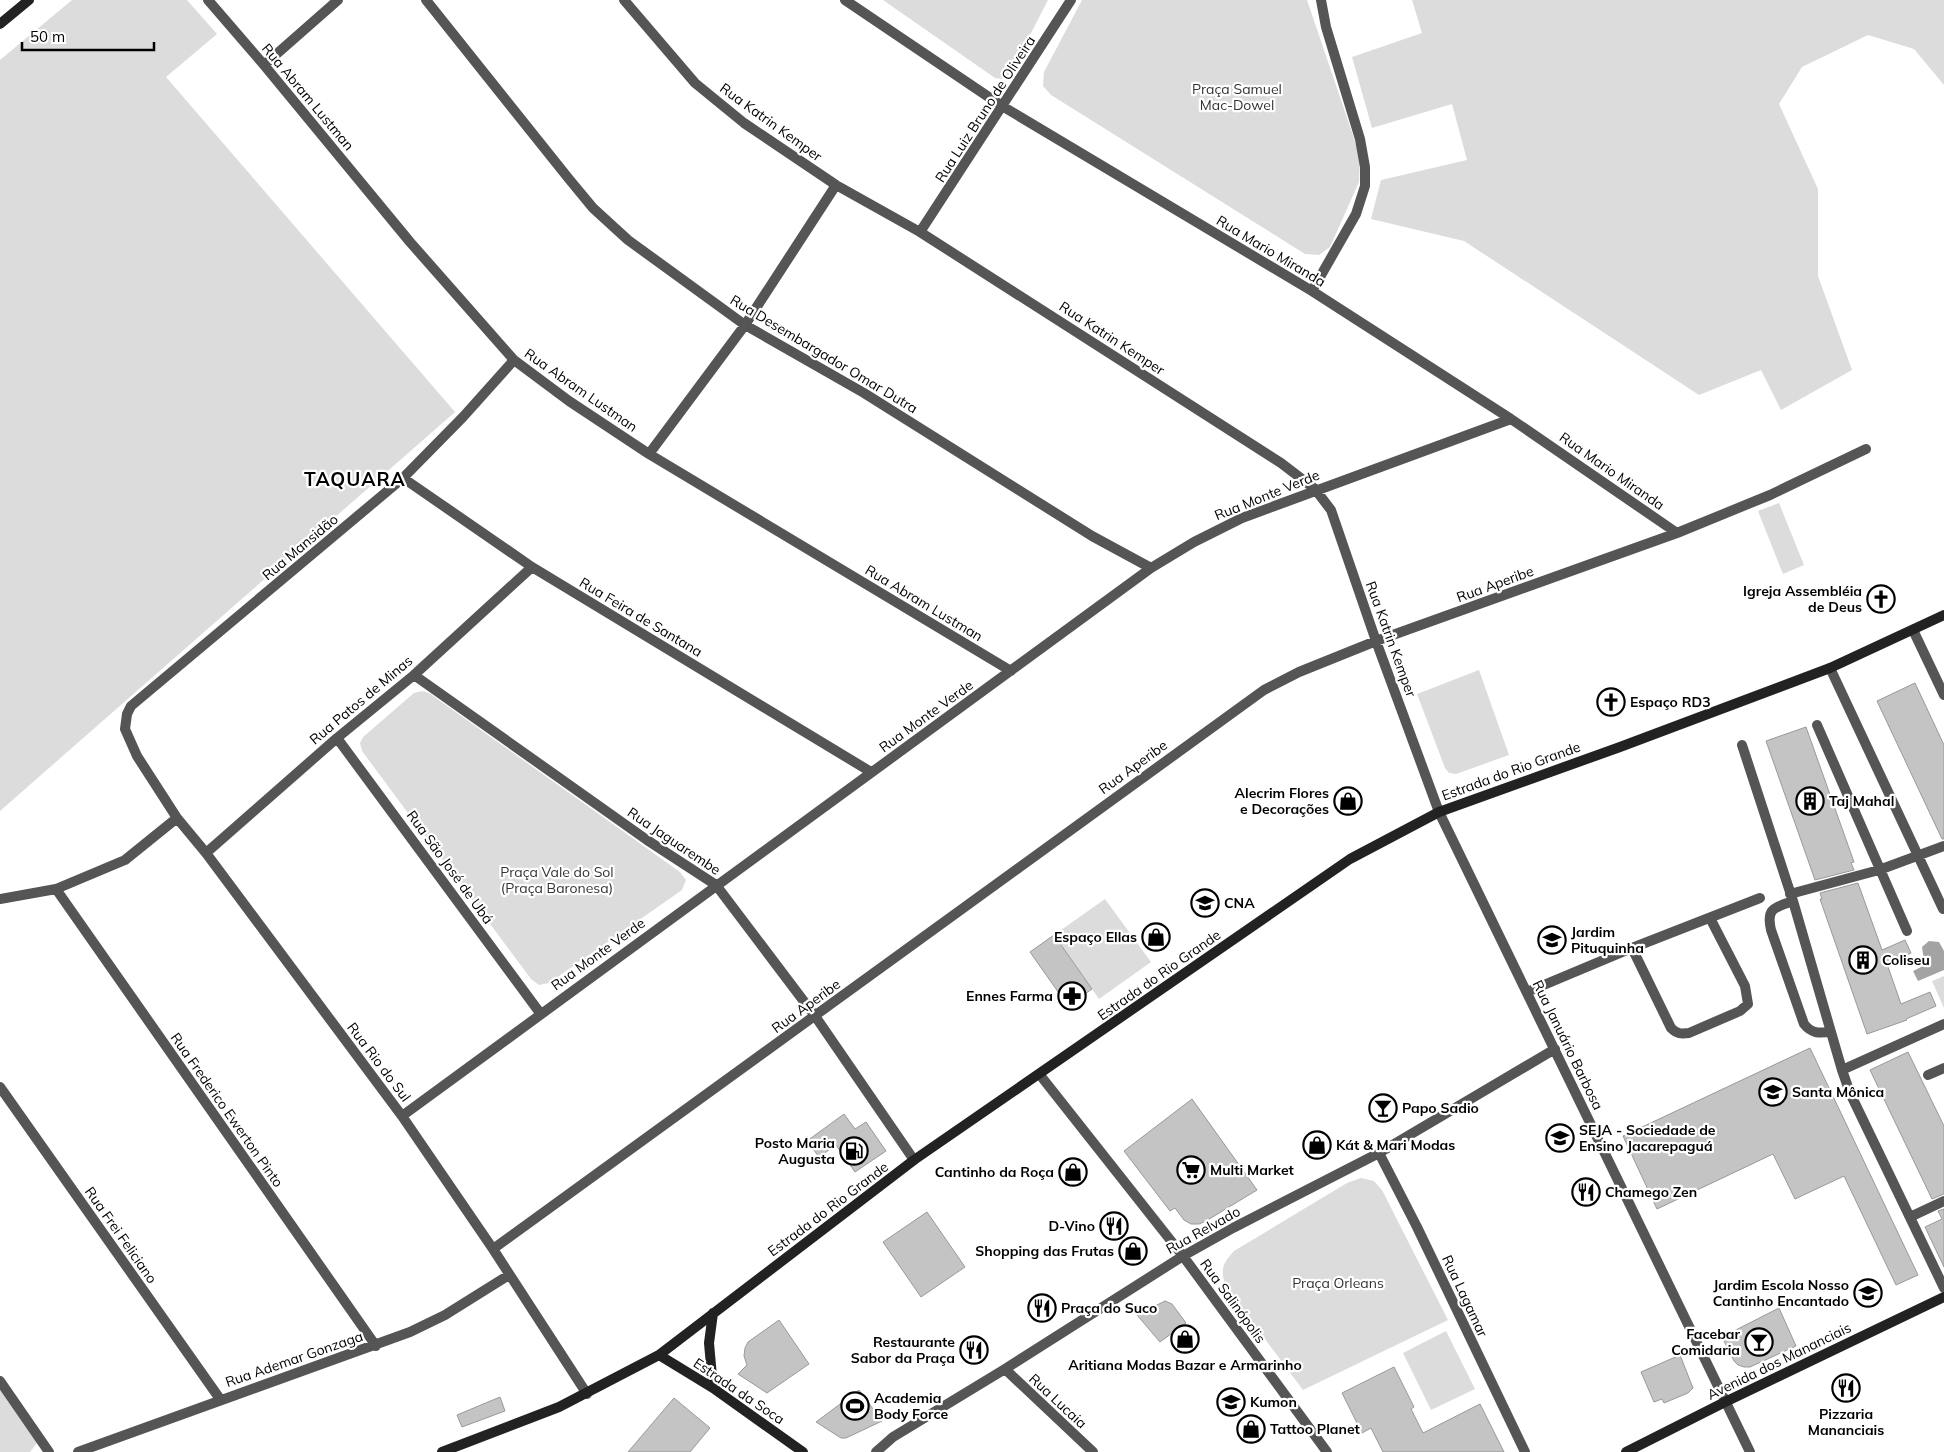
<svg xmlns="http://www.w3.org/2000/svg" width="1944" height="1452" font-family="Mulish,sans-serif">
	<style>
		.green { fill: #dcdcdc }
		.water { fill: #a3a3a3 }
		.building { fill: #c4c4c4; stroke: #999 }
		.lines { fill: none; stroke-linecap: round; stroke-linejoin: round }
		.street { stroke: #555; stroke-width: 10 }
		.secondary { stroke: #222; stroke-width: 10 }
		.labels { text-anchor: middle; stroke-width: 4.5; stroke-linejoin: round; paint-order: stroke }
		.park-label { font-size: 14px; fill: #333; stroke: #fff }
		.street-label { font-size: 14px; fill: #000; stroke: #fff }
		.poi-label { font-size: 14px; font-weight: bold; fill: #000; stroke: #fff; text-anchor: start }
		.district-label { font-size: 19px; font-weight: bold; letter-spacing: 1px; fill: #000; stroke: #fff }
	</style>
	<rect width="100%" height="100%" fill="#fff"/>
	<path class="green" d="M72 0H187L217 34 166 77 455 412 0 811V60Z
		M883 0H1048L1010 74 1003 79 995 78Z
		M1082 0H1307L1360 156 1359 182 1330 247 1319 255 1305 254 1051 95 1043 86 1044 72Z
		M1412 0H1944V85L1914 49 1868 35 1802 67 1779 104 1818 189V276L1852 370 1781 410 1761 370 1699 395 1464 241 1371 219 1381 180 1467 160 1452 104 1372 128 1352 57 1422 33Z
		M1779 503 1804 565 1783 574 1758 511Z
		M1479 670 1509 755 1456 774 1449 773 1445 768 1417 694Z
		M422 691 429 693 680 872 686 880 682 890 549 983 539 985 531 979 362 751 360 743 363 737 414 693Z
		M1105 899 1151 962 1099 999 1054 935Z
		M1944 976V1008L1932 981Z
		M1361 1178 1374 1181 1382 1190 1448 1320 1303 1390 1226 1287C1220 1270 1222 1264 1234 1251L1347 1183Z
		M1446 1331 1475 1389 1431 1410 1403 1353Z
		M0 1383 37 1443 30 1452H0Z"/>
	<path class="water" d="M1929 941 1939 942 1944 951V970L1918 981 1913 971 1923 966 1924 961 1922 947Z"/>
	<path class="building" d="M1915 683 1944 745V839H1942L1877 701Z
		M1806 727 1854 862 1851 863 1854 870 1815 880 1766 741Z
		M1858 883 1882 950 1905 940 1911 953 1887 964 1901 1004 1930 992 1936 1006 1906 1019 1907 1020 1867 1034 1820 899H1822L1820 893Z
		M1054 935 1092 989 1068 1006 1030 952Z
		M1810 1048 1918 1275 1896 1285 1844 1176 1795 1199 1773 1154 1657 1209 1623 1136Z
		M1908 1052 1944 1126V1194L1932 1199 1870 1070Z
		M1192 1099 1257 1190 1206 1221 1199 1224H1191L1184 1220 1175 1208 1170 1211 1124 1151Z
		M844 1114 855 1129 866 1122 886 1151 855 1172 836 1145 819 1157 807 1141Z
		M1944 1209V1267L1925 1227 1942 1219 1938 1211Z
		M927 1212 965 1267 921 1297 883 1242Z
		M1165 1301 1172 1304 1186 1323 1160 1342 1137 1315Z
		M1779 1308 1796 1346 1750 1367H1744L1738 1365 1734 1361 1722 1337Z
		M779 1320 809 1364 767 1393 738 1374 747 1365 744 1356 745 1348 748 1342Z
		M1680 1355 1693 1388 1688 1393 1664 1403 1662 1399 1654 1402 1641 1372Z
		M1394 1367 1414 1407 1411 1409 1423 1433 1480 1404 1504 1452H1383L1371 1428 1362 1433 1342 1393Z
		M859 1390 882 1421 846 1438H841L816 1422Z
		M500 1397 505 1411 462 1427 457 1415Z
		M674 1398 710 1428 690 1452H628Z"/>
	<g class="lines">
		<path class="street" d="M208 0 264 65 410 242 514 360 569 401 649 454 1011 671
			M426 0 569 179 593 208 628 240 745 325 864 393 1092 536 1151 568
			M624 0 695 83 744 123 836 185 920 232 1281 463 1315 489 1331 510 1376 641 1439 812 1750 1452
			M845 0 1002 106 1312 291 1511 419 1677 533
			M264 65 338 0
			M920 232 1071 0
			M1312 291 1356 214 1365 186V167L1360 139 1326 27 1321 0
			M514 360 463 417 403 478 131 706 127 714 125 729 137 756 177 818 206 853 402 1116 493 1249 587 1394
			M649 454 745 325 836 185
			M403 478 532 567 871 772
			M1913 630 1944 695
			M1830 668 1943 909
			M414 675 647 840 716 885 815 1016 914 1160
			M1817 725 1907 931
			M337 738 540 1013
			M1742 745 1793 901 1842 1070 1850 1093 1944 1288
			M206 853 337 738 414 675 532 567
			M56 889 376 1346
			M1790 894 1879 870 1944 846
			M0 899 56 889 125 860 177 818
			M1793 901C1774 908 1766 908 1771 930L1804 1024C1812 1034 1819 1033 1831 1032
			M1632 948 1671 1028C1677 1034 1681 1034 1689 1033L1740 1011 1748 1004 1745 986 1710 918
			M1527 992 1632 948 1760 898
			M1842 1070 1944 1024
			M1040 1075 1183 1256 1327 1452
			M1928 1075 1944 1068
			M0 1087 220 1399
			M402 1116 1151 568 1194 542 1242 518 1511 419
			M1379 1153 1417 1227 1525 1452
			M1910 1217 1944 1201
			M493 1249 1264 690 1299 672 1376 641 1677 533 1770 495 1866 449
			M1005 1369 1093 1452
			M0 1381 49 1452
			M78 1452 410 1332 445 1315 509 1275
			M876 1452 893 1437 1005 1369 1183 1256 1233 1228 1379 1153 1555 1049"/>
		<path class="secondary" d="M0 24 29 0
			M659 1355 713 1388 803 1452
			M713 1388 709 1343 713 1313
			M442 1452 559 1407 659 1355 914 1160 1350 859 1439 812 1620 747 1830 668 1944 615
			M1626 1452 1725 1402 1944 1297"/>
	</g>
	<defs>
		<g id="church-ring" transform="scale(1.4375)"><circle r="9.5" fill="#fff" stroke="#000" stroke-width="1.5"/><path d="M-1.2-6h2.4v3.5h3.3v2.4h-3.3V6h-2.4V-.1h-3.3v-2.4h3.3Z" fill="#000"/></g>
		<g id="shop-ring" transform="scale(1.4375)"><circle r="9.5" fill="#fff" stroke="#000" stroke-width="1.5"/><path d="M-5-2.5h2.3a2.7 3.5 0 0 1 5.4 0H5L5.5 6h-11ZM-1.5-2.5h3a1.5 2.3 0 0 0-3 0Z" fill="#000"/></g>
		<g id="building-ring" transform="scale(1.4375)"><circle r="9.5" fill="#fff" stroke="#000" stroke-width="1.5"/><path d="M-4-6H4V6H1V3H-1V6H-4ZM-2.5-4.3h1.7v1.8h-1.7ZM.8-4.3h1.7v1.8H.8ZM-2.5-1h1.7V.8h-1.7ZM.8-1h1.7V.8H.8Z" fill="#000"/></g>
		<g id="school-ring" transform="scale(1.4375)"><circle r="9.5" fill="#fff" stroke="#000" stroke-width="1.5"/><path d="M0-5L7-2L0 1L-7-2ZM-4 1L0 2.5L4 1V4Q0 6-4 4Z" fill="#000"/></g>
		<g id="pharmacy-ring" transform="scale(1.4375)"><circle r="9.5" fill="#fff" stroke="#000" stroke-width="1.5"/><path d="M-2-6h4v4h4v4h-4v4h-4v-4h-4v-4h4Z" fill="#000"/></g>
		<g id="bar-ring" transform="scale(1.4375)"><circle r="9.5" fill="#fff" stroke="#000" stroke-width="1.5"/><path d="M-6-5H6L.8 .8V4.5H3.5V6h-7V4.5H-.8V.8Z" fill="#000"/></g>
		<g id="fuel-ring" transform="scale(1.4375)"><circle r="9.5" fill="#fff" stroke="#000" stroke-width="1.5"/><path d="M-5.5-6h7V0h2V4h1.3V-2.5L3-4.5l.8-.8L6-3V5H2.5V1h-1V6h-7ZM-4.2-4.7v3.2H.2V-4.7Z" fill="#000"/></g>
		<g id="supermarket-ring" transform="scale(1.4375)"><circle r="9.5" fill="#fff" stroke="#000" stroke-width="1.5"/><path d="M-6-5.5h2.5l.6 2H6L4.5 2H-2.5L-4.4-4H-6ZM-1.5 3.2a1.3 1.3 0 1 0 .1 0ZM3 3.2a1.3 1.3 0 1 0 .1 0Z" fill="#000"/></g>
		<g id="restaurant-ring" transform="scale(1.4375)"><circle r="9.5" fill="#fff" stroke="#000" stroke-width="1.5"/><path d="M-5-6h1v4h1v-4h1v4h1v-4h1v5L-1.5 .5V6h-2V.5L-5-1ZM5-6V6H3V1.5H1.5Q1.5-4 5-6Z" fill="#000"/></g>
		<g id="stadium-ring" transform="scale(1.4375)"><circle r="9.5" fill="#fff" stroke="#000" stroke-width="1.5"/><path d="M0-5a6.5 5 0 1 0 0 10a6.5 5 0 1 0 0-10ZM-3.5-1.8h7v3.6h-7Z" fill="#000"/></g>
	</defs>
	<g fill-rule="evenodd">
		<use href="#church-ring" x="1881" y="599"/>
		<use href="#church-ring" x="1611" y="702"/>
		<use href="#shop-ring" x="1348" y="801"/>
		<use href="#building-ring" x="1810" y="801"/>
		<use href="#school-ring" x="1205" y="903"/>
		<use href="#shop-ring" x="1156" y="937"/>
		<use href="#school-ring" x="1552" y="940"/>
		<use href="#building-ring" x="1863" y="960"/>
		<use href="#pharmacy-ring" x="1072" y="996"/>
		<use href="#school-ring" x="1773" y="1092"/>
		<use href="#bar-ring" x="1383" y="1108"/>
		<use href="#school-ring" x="1560" y="1138"/>
		<use href="#shop-ring" x="1317" y="1145"/>
		<use href="#fuel-ring" x="854" y="1151"/>
		<use href="#supermarket-ring" x="1191" y="1170"/>
		<use href="#shop-ring" x="1073" y="1172"/>
		<use href="#restaurant-ring" x="1586" y="1192"/>
		<use href="#restaurant-ring" x="1114" y="1226"/>
		<use href="#shop-ring" x="1133" y="1251"/>
		<use href="#school-ring" x="1868" y="1293"/>
		<use href="#restaurant-ring" x="1042" y="1308"/>
		<use href="#shop-ring" x="1185" y="1339"/>
		<use href="#bar-ring" x="1759" y="1342"/>
		<use href="#restaurant-ring" x="974" y="1350"/>
		<use href="#restaurant-ring" x="1846" y="1388"/>
		<use href="#school-ring" x="1231" y="1402"/>
		<use href="#stadium-ring" x="855" y="1406"/>
		<use href="#shop-ring" x="1251" y="1429"/>
	</g>
	<g class="labels">
		<g class="park-label">
			<text x="1237" y="94">Praça Samuel<tspan x="1237" dy="16">Mac-Dowel</tspan></text>
			<text x="557" y="877">Praça Vale do Sol<tspan x="557" dy="16">(Praça Baronesa)</tspan></text>
			<text x="1338" y="1288">Praça Orleans</text>
		</g>
		<g class="street-label">
			<text transform="translate(308 97) rotate(50)" y="5">Rua Abram Lustman</text>
			<text transform="translate(985 109) rotate(-57)" y="5">Rua Luiz Bruno de Oliveira</text>
			<text transform="translate(771 122) rotate(36)" y="5">Rua Katrin Kemper</text>
			<text transform="translate(1271 251) rotate(31)" y="5">Rua Mario Miranda</text>
			<text transform="translate(1112 338) rotate(33)" y="5">Rua Katrin Kemper</text>
			<text transform="translate(824 354) rotate(31)" y="5">Rua Desembargador Omar Dutra</text>
			<text transform="translate(581 390) rotate(35)" y="5">Rua Abram Lustman</text>
			<text transform="translate(1612 471) rotate(35)" y="5">Rua Mario Miranda</text>
			<text transform="translate(1267 495) rotate(-22)" y="5">Rua Monte Verde</text>
			<text transform="translate(300 547) rotate(-40)" y="5">Rua Mansidão</text>
			<text transform="translate(1495 584) rotate(-20)" y="5">Rua Aperibe</text>
			<text transform="translate(924 603) rotate(31)" y="5">Rua Abram Lustman</text>
			<text transform="translate(641 617) rotate(31)" y="5">Rua Feira de Santana</text>
			<text transform="translate(1391 639) rotate(70)" y="5">Rua Katrin Kemper</text>
			<text transform="translate(361 700) rotate(-40)" y="5">Rua Patos de Minas</text>
			<text transform="translate(926 716) rotate(-36)" y="5">Rua Monte Verde</text>
			<text transform="translate(1133 767) rotate(-36)" y="5">Rua Aperibe</text>
			<text transform="translate(1511 771) rotate(-20)" y="5">Estrada do Rio Grande</text>
			<text transform="translate(674 841) rotate(34)" y="5">Rua Jaguarembe</text>
			<text transform="translate(450 867) rotate(54)" y="5">Rua São José de Ubá</text>
			<text transform="translate(598 954) rotate(-36)" y="5">Rua Monte Verde</text>
			<text transform="translate(1159 975) rotate(-35)" y="5">Estrada do Rio Grande</text>
			<text transform="translate(806 1006) rotate(-36)" y="5">Rua Aperibe</text>
			<text transform="translate(1568 1045) rotate(64)" y="5">Rua Januário Barbosa</text>
			<text transform="translate(379 1062) rotate(53)" y="5">Rua Rio do Sul</text>
			<text transform="translate(227 1110) rotate(55)" y="5">Rua Frederico Ewerton Pinto</text>
			<text transform="translate(828 1209) rotate(-37)" y="5">Estrada do Rio Grande</text>
			<text transform="translate(1203 1230) rotate(-29)" y="5">Rua Relvado</text>
			<text transform="translate(121 1235) rotate(55)" y="5">Rua Frei Feliciano</text>
			<text transform="translate(1465 1296) rotate(65)" y="5">Rua Lagamar</text>
			<text transform="translate(1233 1301) rotate(54)" y="5">Rua Salinópolis</text>
			<text transform="translate(294 1359) rotate(-19)" y="5">Rua Ademar Gonzaga</text>
			<text transform="translate(1779 1361) rotate(-26)" y="5">Avenida dos Mananciais</text>
			<text transform="translate(739 1391) rotate(34)" y="5">Estrada da Soca</text>
			<text transform="translate(1058 1401) rotate(43)" y="5">Rua Lucaia</text>
		</g>
		<g class="poi-label">
			<text x="1862" y="596" text-anchor="end">Igreja Assembléia<tspan x="1862" dy="16">de Deus</tspan></text>
			<text x="1630" y="707">Espaço RD3</text>
			<text x="1329" y="798" text-anchor="end">Alecrim Flores<tspan x="1329" dy="16">e Decorações</tspan></text>
			<text x="1829" y="806">Taj Mahal</text>
			<text x="1224" y="908">CNA</text>
			<text x="1571" y="937">Jardim<tspan x="1571" dy="16">Pituquinha</tspan></text>
			<text x="1137" y="942" text-anchor="end">Espaço Ellas</text>
			<text x="1882" y="965">Coliseu</text>
			<text x="1053" y="1001" text-anchor="end">Ennes Farma</text>
			<text x="1792" y="1097">Santa Mônica</text>
			<text x="1402" y="1113">Papo Sadio</text>
			<text x="1579" y="1135">SEJA - Sociedade de<tspan x="1579" dy="16">Ensino Jacarepaguá</tspan></text>
			<text x="835" y="1148" text-anchor="end">Posto Maria<tspan x="835" dy="16">Augusta</tspan></text>
			<text x="1336" y="1150">Kát &amp; Mari Modas</text>
			<text x="1210" y="1175">Multi Market</text>
			<text x="1054" y="1177" text-anchor="end">Cantinho da Roça</text>
			<text x="1605" y="1197">Chamego Zen</text>
			<text x="1095" y="1231" text-anchor="end">D-Vino</text>
			<text x="1114" y="1256" text-anchor="end">Shopping das Frutas</text>
			<text x="1849" y="1290" text-anchor="end">Jardim Escola Nosso<tspan x="1849" dy="16">Cantinho Encantado</tspan></text>
			<text x="1061" y="1313">Praça do Suco</text>
			<text x="1740" y="1339" text-anchor="end">Facebar<tspan x="1740" dy="16">Comidaria</tspan></text>
			<text x="955" y="1347" text-anchor="end">Restaurante<tspan x="955" dy="16">Sabor da Praça</tspan></text>
			<text x="1185" y="1370" text-anchor="middle">Aritiana Modas Bazar e Armarinho</text>
			<text x="874" y="1403">Academia<tspan x="874" dy="16">Body Force</tspan></text>
			<text x="1250" y="1407">Kumon</text>
			<text x="1846" y="1419" text-anchor="middle">Pizzaria<tspan x="1846" dy="16">Mananciais</tspan></text>
			<text x="1270" y="1434">Tattoo Planet</text>
		</g>
		<g class="district-label">
			<text x="355" y="486">TAQUARA</text>
		</g>
	</g>
	<path d="M22 42v8h132v-8" fill="none" stroke="#000000" stroke-width="2.5"/>
	<text x="30" y="42" font-size="15" fill="#000000" stroke="#ffffff" stroke-width="4" paint-order="stroke">50 m</text>
</svg>
